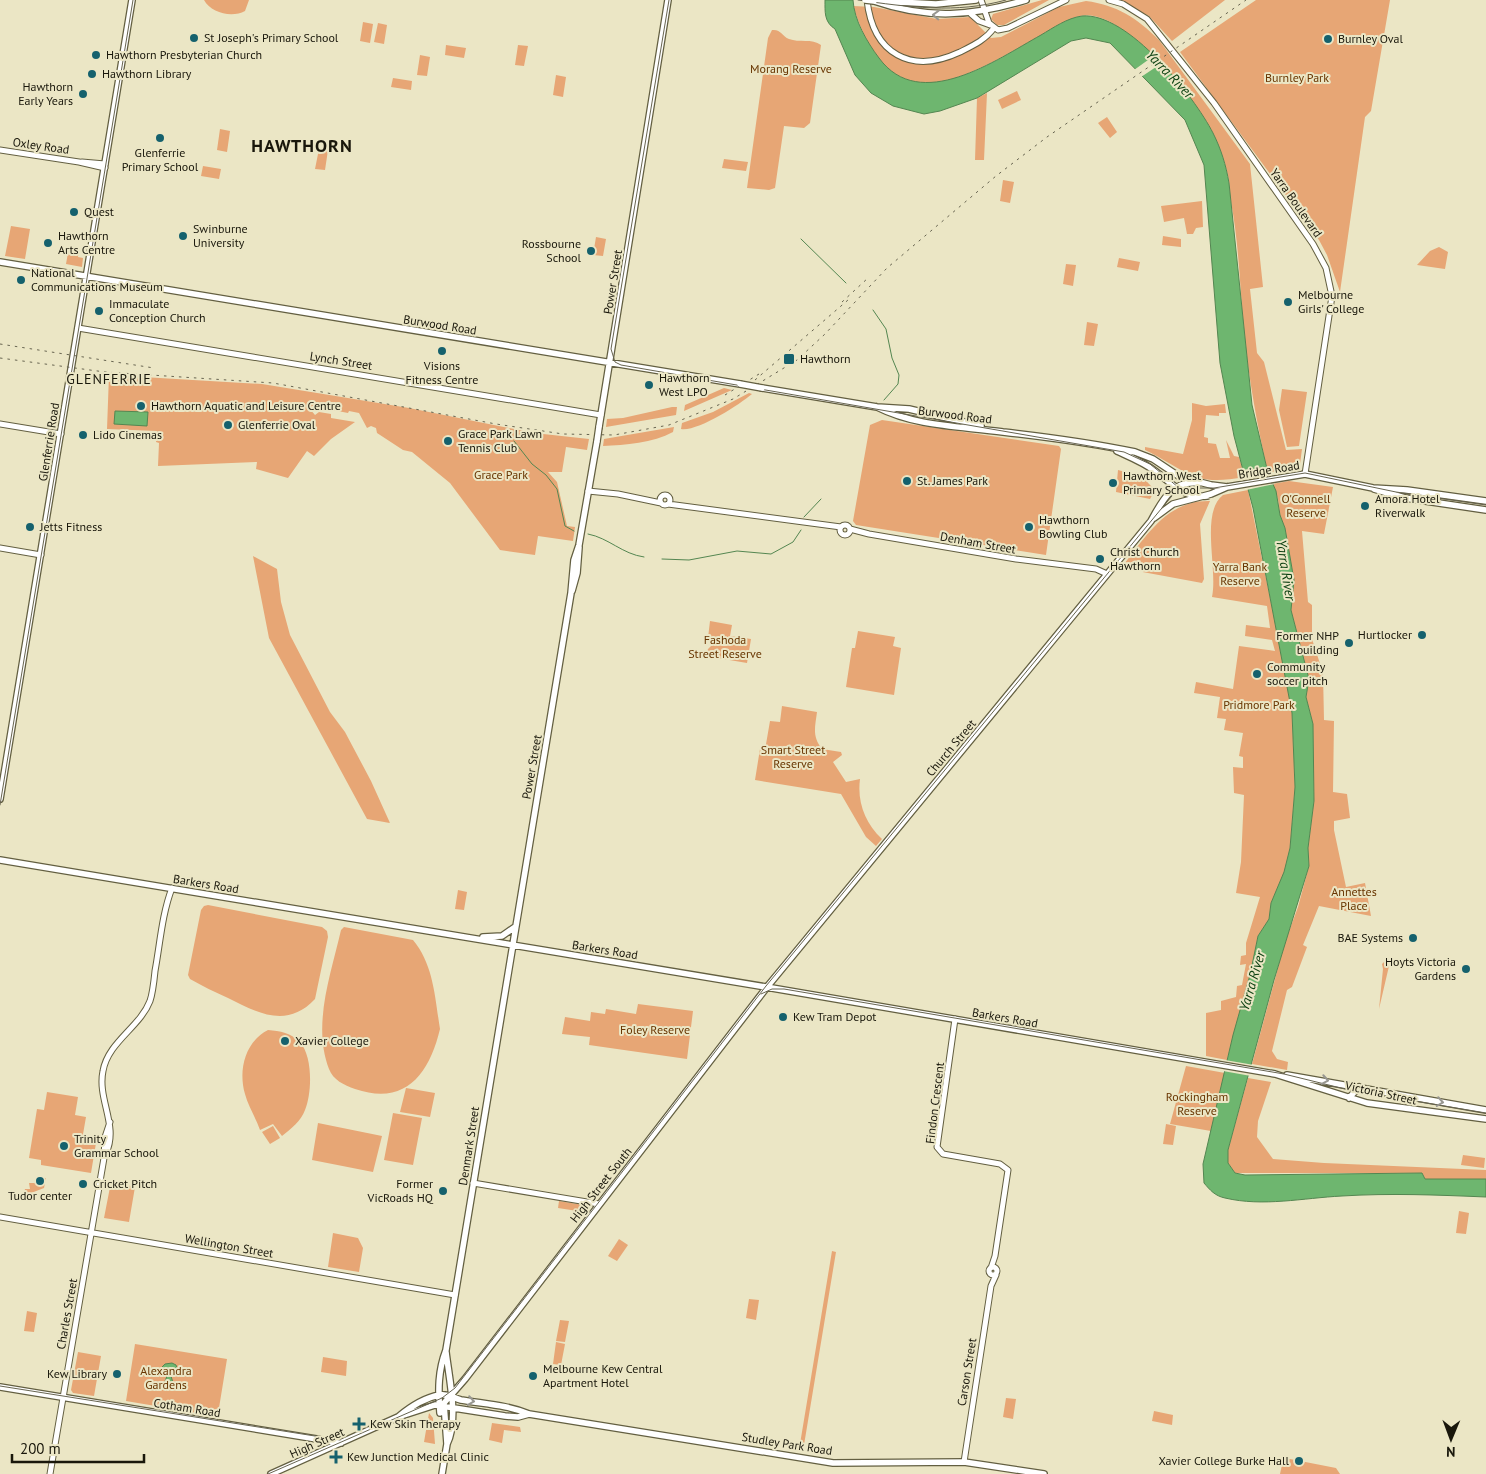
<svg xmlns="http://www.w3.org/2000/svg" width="1486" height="1474" font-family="'PT Sans',sans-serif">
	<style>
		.green { fill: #e7a675 }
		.water { fill: #6eb66f; stroke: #548651 }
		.pier { fill: #ebe6c5 }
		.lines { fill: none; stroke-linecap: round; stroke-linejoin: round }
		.stream { stroke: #548651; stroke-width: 1 }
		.secondary-casing { stroke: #635f41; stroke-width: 7 }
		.primary-casing { stroke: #635f41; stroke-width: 8 }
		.secondary { stroke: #fff; stroke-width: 5 }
		.primary { stroke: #fff; stroke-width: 5.5 }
		.tram { stroke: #676450; stroke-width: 1 }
		.rail { stroke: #676450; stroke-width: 1; stroke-dasharray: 2.5 5; stroke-linecap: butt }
		.primary-bridge-casing { stroke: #635f41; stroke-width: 8; stroke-linecap: butt }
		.primary-bridge { stroke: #fff; stroke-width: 5.5 }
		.oneway { stroke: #989791 }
		.poi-dot { fill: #15616d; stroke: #ebe6c5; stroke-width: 2 }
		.labels { text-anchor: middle; stroke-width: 4; stroke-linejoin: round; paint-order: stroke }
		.poi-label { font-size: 12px; fill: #19170b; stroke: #ebe6c5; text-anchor: start }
		.park-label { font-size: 12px; fill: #683501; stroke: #ebe6c5 }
		.street-label { font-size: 12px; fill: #19170b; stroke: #ebe6c5 }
		.water-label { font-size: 14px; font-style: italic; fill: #0d4112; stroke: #ebe6c5 }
		.neighbourhood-label { font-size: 14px; letter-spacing: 1px; fill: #19170b; stroke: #ebe6c5 }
		.district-label { font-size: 18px; font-weight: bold; letter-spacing: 1px; fill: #19170b; stroke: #ebe6c5 }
	</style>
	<rect width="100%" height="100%" fill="#ebe6c5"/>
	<path class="green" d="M204 0H249L245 11C232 18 211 13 204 0Z
		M1042 0H1049L1004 25H997L991 19 993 14Z
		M1117 0H1225L1172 41 1149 16Z
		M1256 0H1390L1371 111 1365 117 1340 292 1327 255 1319 240 1180 52Z
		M1086 1C1117 5 1137 18 1159 40L1250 164 1263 287 1250 289 1257 353 1264 362 1286 450 1302 449 1300 464 1297 467 1268 473C1257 425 1249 380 1244 332 1240 289 1239 244 1231 202 1229 195 1230 188 1229 181 1226 164 1220 147 1212 131 1192 96 1136 25 1094 16 1076 12 1057 26 1042 35 960 80 892 128 853 6L874 7 937 19 970 17 991 38 1001 37 1059 7Z
		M363 22 373 24 370 43 360 41Z
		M378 23 387 25 384 44 374 42Z
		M772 30C781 29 782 36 789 39 799 43 812 38 821 45L810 123 804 128 784 126 775 188 769 190 747 188 768 38Z
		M446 45 466 48 464 58 445 55Z
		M518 45 528 46 524 66 515 65Z
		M420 55 430 57 427 76 417 75Z
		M556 75 566 77 563 97 553 95Z
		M393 78 412 81 411 90 391 87Z
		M1017 91 1021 100 1002 109 998 100Z
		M987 93 984 160H975L977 98Z
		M1107 117 1117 132 1110 138 1098 123Z
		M220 129 230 131 227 152 217 150Z
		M319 149 328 150 325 170 315 169Z
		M724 159 748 162 746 171 722 168Z
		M203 166 221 169 219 179 201 176Z
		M1003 180 1014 182 1010 203 1000 201Z
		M1202 201 1203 227 1196 228 1193 234H1187L1184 218 1164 222 1161 206Z
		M11 226 30 229 25 259 5 256Z
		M1163 236 1181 239V247L1162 245Z
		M596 237 606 239 603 256 593 255Z
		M69 247 79 250 78 257 83 258 82 267 66 264Z
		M1439 247 1448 252 1445 269 1417 265 1430 251Z
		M1119 258 1140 262 1138 271 1117 267Z
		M1066 264 1076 265 1073 286 1063 284Z
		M1087 322 1098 324 1094 346 1084 345Z
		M109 375 262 384 409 408 534 433 589 439 587 450 566 447 562 472H548L557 482 567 526 575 527 573 541 538 536 535 555 500 550 450 483 412 452 403 450 377 433 376 428 371 426 367 428 359 413 349 411 348 413 312 406 309 408 315 415 319 412 331 414V418L355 422 331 439 314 456 307 451 288 478 256 469 257 462 158 466 159 443 156 442 157 431 107 429Z
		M724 388 732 390 684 411 685 405Z
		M1282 389 1307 392 1299 446 1287 447 1279 410Z
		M749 393 752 394C739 405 697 432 681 429L682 423 713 412Z
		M1192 403 1206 406 1225 404 1226 413H1219V416L1206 415 1204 437 1208 438V443L1216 444 1220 458H1230L1226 440 1234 456 1239 457 1245 477C1192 487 1188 471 1145 450V447L1183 454 1192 420Z
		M672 407H677L676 415 606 427 607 419 623 418Z
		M882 420 1059 446 1061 449 1046 555 856 525 853 521 870 425Z
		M674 427 673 432C653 443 625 445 603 446L604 439Z
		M1118 470C1140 476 1137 471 1155 490L1150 499 1116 492Z
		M1289 481 1333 487 1324 534 1302 531 1308 602 1312 605V639L1323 673 1324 720 1334 721 1333 792 1347 794 1350 818 1334 821V830L1346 887 1365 883 1371 916 1319 906 1303 945 1307 947 1292 987 1287 990 1272 1051 1277 1059 1288 1062 1287 1070 1252 1064 1285 942 1298 907 1309 866 1308 848 1314 801 1313 724 1306 697 1309 679 1291 610 1294 580 1285 528 1280 516 1278 499 1272 484Z
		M1248 490 1287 681 1292 713 1295 787 1290 848 1284 873 1271 903 1269 919 1258 936 1250 975 1227 1060 1206 1056V1013L1221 1010V1001L1236 997 1237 986 1242 985 1246 964 1240 965 1241 956 1246 955V943L1260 897 1236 893 1241 862 1244 795 1234 793 1233 767 1243 768V757L1239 756 1243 733 1224 730 1226 719 1217 718 1220 697 1194 693 1196 682 1233 689 1239 646 1275 651 1272 640 1245 636 1246 625 1270 628 1267 606 1212 597C1218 569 1200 513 1223 495Z
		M1210 501 1200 524 1204 579 1202 583 1121 568C1146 537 1166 500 1210 501Z
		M253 556 277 569 281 602 290 635 330 712 345 732 371 781 390 823 367 819 269 638Z
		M710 621 732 625 730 636 751 639 747 663 706 656 708 649 713 644 708 638Z
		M858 631 895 637 893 646 901 648 894 695 846 687 852 648H855Z
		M782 706 817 712C815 728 812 736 822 749L841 752 842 755 833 762 846 782 860 779C857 802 865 823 882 839L876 846 866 837 841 794 755 780 760 749 765 750 770 721 780 722Z
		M458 890 467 892 464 910 455 909Z
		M208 905 322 927 327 931 328 937 315 999C287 1029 258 1013 228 998 215 992 202 986 190 979L188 975 201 910 204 906Z
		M344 927 413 940C434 965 435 999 440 1029 429 1075 405 1106 355 1089 344 1085 333 1080 329 1069 312 1025 331 974 341 930Z
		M1385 961 1389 966 1379 1009 1383 969 1382 964Z
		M638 1004 693 1011 687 1059 589 1045 590 1037 562 1034 565 1017 590 1021 591 1012 605 1014 606 1009 636 1014Z
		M268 1030C280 1031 291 1033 300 1042 313 1057 312 1093 305 1110 301 1121 291 1129 282 1136L273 1124 260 1130C256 1118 248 1106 245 1094 238 1070 245 1042 268 1030Z
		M1186 1066 1225 1073 1211 1131 1170 1124Z
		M1248 1078 1271 1082 1258 1121 1257 1137 1273 1159 1324 1163 1486 1170V1179H1425L1422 1173H1235L1228 1163V1150Z
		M406 1088 435 1093 430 1117 400 1112Z
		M47 1092 78 1097 75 1115 86 1117 82 1140 96 1143 91 1173 41 1165V1160L29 1158 37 1109 44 1110Z
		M393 1113 422 1118 413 1165 384 1160Z
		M318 1123 382 1136 373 1172 312 1160Z
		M1166 1124 1176 1126 1173 1145 1163 1144Z
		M273 1126 280 1138 270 1144 262 1132Z
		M1463 1155 1485 1158 1484 1168 1461 1165Z
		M42 1178H46L44 1188 31 1193 29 1197H23L25 1189H30L29 1183H42Z
		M111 1182 135 1187 129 1222 104 1218Z
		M559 1201 589 1206 584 1212 558 1208Z
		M1459 1211 1469 1213 1466 1234 1456 1233Z
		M333 1233 358 1238 363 1248 359 1272 328 1267Z
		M619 1239 628 1245 617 1261 608 1256Z
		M832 1251 836 1252 803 1451 799 1450Z
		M749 1299 759 1300 756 1320 746 1318Z
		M27 1311 37 1313 34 1332 24 1331Z
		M560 1320 569 1321 565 1342 556 1341Z
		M556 1342 565 1344 561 1365 553 1364Z
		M135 1344 227 1359 218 1414 215 1416 126 1401Z
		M78 1352 101 1356 94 1396 73 1393 71 1390Z
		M323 1357 347 1361 346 1376 321 1372Z
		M1006 1398 1016 1399 1013 1419 1003 1417Z
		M1154 1411 1173 1415 1172 1425 1152 1421Z
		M429 1413 433 1418 435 1444 424 1442Z
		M492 1423 520 1427 521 1432 504 1430 502 1443 489 1440Z
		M1290 1459 1336 1468 1340 1474H1280L1283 1460Z"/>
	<path class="water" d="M825 0H853C854 20 867 42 879 58 920 114 996 60 1041 35 1053 28 1067 18 1082 16 1128 12 1194 96 1213 133 1221 149 1226 165 1229 183L1252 405 1268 473 1276 491 1280 515 1285 528 1294 580 1291 610 1309 679 1306 697 1313 724 1314 801 1308 848 1309 866 1274 980 1228 1150V1163L1235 1173 1245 1175 1422 1173 1425 1179H1486V1197C1438 1195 1390 1193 1342 1196 1303 1198 1263 1207 1225 1198 1215 1196 1210 1190 1204 1183L1203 1164 1233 1035 1250 975 1258 936 1269 919 1271 903 1284 872 1290 848 1295 787 1292 713 1253 508 1234 436 1220 363 1204 165 1185 120 1110 43 1086 38 1071 41 977 98 940 111 924 114 893 106 871 93 855 75 835 29C824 22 825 12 825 0Z
		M115 411 148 412 147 426 114 424Z
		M172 1363 176 1365 177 1368 171 1376 174 1386 165 1388 164 1384 167 1376 162 1374 160 1369 165 1364Z"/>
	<path class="pier" d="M1155 55 1162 63 1141 77 1134 70Z
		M1270 473 1275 484 1246 490 1243 478Z
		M1225 1060 1254 1065 1251 1076 1223 1071Z"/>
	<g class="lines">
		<path class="stream" d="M801 239 846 283
			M873 310 886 329 892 358 899 375 898 384 884 400
			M514 441 532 464 546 475 557 489 565 526 574 531
			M804 517 821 499
			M588 534C609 538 622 554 644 557
			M662 559 689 560 737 551 771 554 793 542 801 530"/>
		<g class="secondary-casing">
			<path id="secondary" d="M867 0C873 54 911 75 960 52 974 45 985 40 994 28
				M981 0 989 23 998 30 1008 28 1066 0
				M1109 0 1123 4 1147 19 1214 103 1313 244 1326 268 1332 296 1305 474
				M971 14 979 21 990 25
				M0 150 79 162 105 168
				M82 162 105 164
				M78 328 601 415
				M0 424 61 434
				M588 491 618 494 661 503
				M660 500a5 5 0 1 1 10 0a5 5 0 1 1-10 0Z
				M668 504 841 527
				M840 530a5 5 0 1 1 10 0a5 5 0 1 1-10 0Z
				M850 529 869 534 1016 559 1096 569 1107 574
				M0 548 41 555
				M955 1019 937 1147 943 1154 1000 1164 1008 1170 995 1256 991 1268
				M106 1153C119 1126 97 1099 103 1071 108 1042 140 1027 150 1001 153 992 154 981 155 971 160 944 162 914 172 888
				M473 1183 599 1204
				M0 1217 455 1295
				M989 1271a4 4 0 1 1 8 0a4 4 0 1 1-8 0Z
				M964 1462 991 1286 996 1275
				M50 1474 104 1158 105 1137 110 1122"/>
		</g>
		<g class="primary-casing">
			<path id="primary" d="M874 1C929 20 972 16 1026 0
				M879 1 936 4 976 0
				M0 262 740 384
				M762 388 877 407 909 409 981 426
				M877 407C917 427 960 426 1003 432 1047 437 1092 443 1135 452L1153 459 1180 477 1211 485 1227 487 1305 474 1373 488 1407 490 1486 501
				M599 427 668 0
				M1117 451C1130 457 1143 462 1155 471 1173 484 1182 498 1207 496
				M1374 489 1405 498 1486 510
				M1154 518 1173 504 1211 494 1227 487
				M572 591 577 573 579 547
				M0 799 132 0
				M0 860 766 987 1275 1074 1367 1103 1486 1119
				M483 937 502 936 515 927
				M1287 1075 1486 1110
				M1349 1098 1359 1087
				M446 1352C449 1378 459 1420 447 1444
				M0 1387 341 1443
				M440 1413C438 1390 438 1371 446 1350L571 593 574 560 579 545 597 441
				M398 1417C410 1407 424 1398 439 1395 448 1393 453 1398 461 1400 484 1404 508 1405 529 1414L833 1463 964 1462 1044 1474
				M271 1474 398 1417 435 1405 505 1416 518 1417 529 1414
				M442 1474 447 1444 444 1403 465 1379 767 987 1151 521C1162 501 1172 480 1198 483"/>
		</g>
		<use href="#secondary" class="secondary"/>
		<use href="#primary" class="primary"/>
		<path class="tram" d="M669 0 611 349 615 362 621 365 1124 452 1150 464 1178 487 1185 490
			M858 0C908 7 956 14 1006 0
			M0 805 133 0
			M761 994 772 989H784L1284 1074 1349 1090 1486 1113
			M0 1386 340 1440
			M268 1474 442 1398 455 1388 766 986 1176 491 1185 488H1214L1305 473 1396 492 1486 505"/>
		<path class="rail" d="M842 302 868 278
			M0 344 154 368
			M0 358 105 372 273 383 496 424 563 434 614 435 669 425 733 399 797 360 825 334 887 268 996 176 1047 137 1246 0
			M755 380 848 300
			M725 395 759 374"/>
		<g class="primary-bridge-casing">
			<path id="primary-bridge" d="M865 0 874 1
				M740 384 762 388
				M597 441 599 427"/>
		</g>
		<use href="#primary-bridge" class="primary-bridge"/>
	</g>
	<defs><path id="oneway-chevron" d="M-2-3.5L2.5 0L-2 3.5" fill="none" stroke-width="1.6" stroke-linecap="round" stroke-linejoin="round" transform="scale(1.25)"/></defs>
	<g class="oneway">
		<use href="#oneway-chevron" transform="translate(936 15) rotate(-178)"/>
		<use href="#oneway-chevron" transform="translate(1325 1080) rotate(10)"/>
		<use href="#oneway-chevron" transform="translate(1440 1102) rotate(9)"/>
		<use href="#oneway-chevron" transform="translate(471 1401) rotate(9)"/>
	</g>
	<g class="poi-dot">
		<circle cx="194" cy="38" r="5"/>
		<circle cx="1328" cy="39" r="5"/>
		<circle cx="96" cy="55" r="5"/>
		<circle cx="92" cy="74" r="5"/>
		<circle cx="83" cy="94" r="5"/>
		<circle cx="160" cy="138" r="5"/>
		<circle cx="74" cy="212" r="5"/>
		<circle cx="183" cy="236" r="5"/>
		<circle cx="48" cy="243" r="5"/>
		<circle cx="591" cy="251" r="5"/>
		<circle cx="21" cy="280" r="5"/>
		<circle cx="1288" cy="302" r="5"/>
		<circle cx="99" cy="311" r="5"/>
		<circle cx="442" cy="351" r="5"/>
		<rect x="783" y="353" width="12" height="12" rx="2.5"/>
		<circle cx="649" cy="385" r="5"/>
		<circle cx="141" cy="406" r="5"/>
		<circle cx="228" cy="425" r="5"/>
		<circle cx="83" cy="435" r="5"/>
		<circle cx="448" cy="441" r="5"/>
		<circle cx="907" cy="481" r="5"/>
		<circle cx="1113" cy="483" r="5"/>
		<circle cx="1365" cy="506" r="5"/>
		<circle cx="30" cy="527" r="5"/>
		<circle cx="1029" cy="527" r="5"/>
		<circle cx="1100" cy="559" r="5"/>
		<circle cx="1422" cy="635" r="5"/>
		<circle cx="1349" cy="643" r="5"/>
		<circle cx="1257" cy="674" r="5"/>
		<circle cx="1413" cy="938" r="5"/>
		<circle cx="1466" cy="969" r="5"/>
		<circle cx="783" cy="1017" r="5"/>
		<circle cx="285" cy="1041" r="5"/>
		<circle cx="64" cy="1146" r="5"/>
		<circle cx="40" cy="1181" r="5"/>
		<circle cx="83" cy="1184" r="5"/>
		<circle cx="443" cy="1191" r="5"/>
		<circle cx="117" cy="1374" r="5"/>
		<circle cx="533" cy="1376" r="5"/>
		<path d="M356.5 1416.5h5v5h5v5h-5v5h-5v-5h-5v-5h5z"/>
		<path d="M333.5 1449.5h5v5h5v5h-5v5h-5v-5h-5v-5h5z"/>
		<circle cx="1299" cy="1461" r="5"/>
	</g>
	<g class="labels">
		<g class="poi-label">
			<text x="204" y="42">St Joseph's Primary School</text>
			<text x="1338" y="43">Burnley Oval</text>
			<text x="106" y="59">Hawthorn Presbyterian Church</text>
			<text x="102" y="78">Hawthorn Library</text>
			<text x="73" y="91" text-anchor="end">Hawthorn<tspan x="73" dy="14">Early Years</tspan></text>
			<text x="160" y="157" text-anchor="middle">Glenferrie<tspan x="160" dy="14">Primary School</tspan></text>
			<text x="84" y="216">Quest</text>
			<text x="193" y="233">Swinburne<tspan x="193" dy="14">University</tspan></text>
			<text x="58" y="240">Hawthorn<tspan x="58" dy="14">Arts Centre</tspan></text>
			<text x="581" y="248" text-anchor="end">Rossbourne<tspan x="581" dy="14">School</tspan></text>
			<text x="31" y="277">National<tspan x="31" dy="14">Communications Museum</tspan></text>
			<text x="1298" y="299">Melbourne<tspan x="1298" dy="14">Girls' College</tspan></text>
			<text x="109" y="308">Immaculate<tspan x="109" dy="14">Conception Church</tspan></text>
			<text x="800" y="363">Hawthorn</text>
			<text x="442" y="370" text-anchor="middle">Visions<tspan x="442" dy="14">Fitness Centre</tspan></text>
			<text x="659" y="382">Hawthorn<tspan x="659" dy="14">West LPO</tspan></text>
			<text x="151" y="410">Hawthorn Aquatic and Leisure Centre</text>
			<text x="238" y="429">Glenferrie Oval</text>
			<text x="458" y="438">Grace Park Lawn<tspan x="458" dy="14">Tennis Club</tspan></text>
			<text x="93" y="439">Lido Cinemas</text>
			<text x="1123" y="480">Hawthorn West<tspan x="1123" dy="14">Primary School</tspan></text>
			<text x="917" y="485">St. James Park</text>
			<text x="1375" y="503">Amora Hotel<tspan x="1375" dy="14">Riverwalk</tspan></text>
			<text x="1039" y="524">Hawthorn<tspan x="1039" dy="14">Bowling Club</tspan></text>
			<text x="40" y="531">Jetts Fitness</text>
			<text x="1110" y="556">Christ Church<tspan x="1110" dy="14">Hawthorn</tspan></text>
			<text x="1412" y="639" text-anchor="end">Hurtlocker</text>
			<text x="1339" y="640" text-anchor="end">Former NHP<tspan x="1339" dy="14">building</tspan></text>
			<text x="1267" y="671">Community<tspan x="1267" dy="14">soccer pitch</tspan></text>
			<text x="1403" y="942" text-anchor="end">BAE Systems</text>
			<text x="1456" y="966" text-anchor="end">Hoyts Victoria<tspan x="1456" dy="14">Gardens</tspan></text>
			<text x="793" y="1021">Kew Tram Depot</text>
			<text x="295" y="1045">Xavier College</text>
			<text x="74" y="1143">Trinity<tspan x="74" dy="14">Grammar School</tspan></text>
			<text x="93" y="1188">Cricket Pitch</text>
			<text x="433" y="1188" text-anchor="end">Former<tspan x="433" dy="14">VicRoads HQ</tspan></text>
			<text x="40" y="1200" text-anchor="middle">Tudor center</text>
			<text x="543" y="1373">Melbourne Kew Central<tspan x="543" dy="14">Apartment Hotel</tspan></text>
			<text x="107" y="1378" text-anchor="end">Kew Library</text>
			<text x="370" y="1428">Kew Skin Therapy</text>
			<text x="347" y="1461">Kew Junction Medical Clinic</text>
			<text x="1289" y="1465" text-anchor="end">Xavier College Burke Hall</text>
		</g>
		<g class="park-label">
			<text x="791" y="73">Morang Reserve</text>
			<text x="1297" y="82">Burnley Park</text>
			<text x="501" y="479">Grace Park</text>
			<text x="1306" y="503">O'Connell<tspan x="1306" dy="14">Reserve</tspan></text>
			<text x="1240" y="571">Yarra Bank<tspan x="1240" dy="14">Reserve</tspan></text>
			<text x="725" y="644">Fashoda<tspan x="725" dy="14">Street Reserve</tspan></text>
			<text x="1259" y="709">Pridmore Park</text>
			<text x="793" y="754">Smart Street<tspan x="793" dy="14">Reserve</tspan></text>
			<text x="1354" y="896">Annettes<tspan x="1354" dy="14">Place</tspan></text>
			<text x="655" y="1034">Foley Reserve</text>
			<text x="1197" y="1101">Rockingham<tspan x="1197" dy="14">Reserve</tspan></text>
			<text x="166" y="1375">Alexandra<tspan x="166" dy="14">Gardens</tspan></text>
		</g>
		<g class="street-label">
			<text transform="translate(41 146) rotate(8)" y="4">Oxley Road</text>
			<text transform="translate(1296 203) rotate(55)" y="4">Yarra Boulevard</text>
			<text transform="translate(613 282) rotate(-81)" y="4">Power Street</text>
			<text transform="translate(440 325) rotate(9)" y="4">Burwood Road</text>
			<text transform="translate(341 361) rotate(9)" y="4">Lynch Street</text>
			<text transform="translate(955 415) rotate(7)" y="4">Burwood Road</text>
			<text transform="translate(49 442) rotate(-81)" y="4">Glenferrie Road</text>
			<text transform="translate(1269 470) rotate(-9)" y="4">Bridge Road</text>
			<text transform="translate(978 543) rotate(10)" y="4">Denham Street</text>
			<text transform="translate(951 748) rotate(-50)" y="4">Church Street</text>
			<text transform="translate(532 767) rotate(-80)" y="4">Power Street</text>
			<text transform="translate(206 884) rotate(9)" y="4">Barkers Road</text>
			<text transform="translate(605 950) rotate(9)" y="4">Barkers Road</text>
			<text transform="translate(1005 1018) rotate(10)" y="4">Barkers Road</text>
			<text transform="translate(1381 1093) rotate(12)" y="4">Victoria Street</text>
			<text transform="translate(935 1103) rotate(-83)" y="4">Findon Crescent</text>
			<text transform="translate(469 1146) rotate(-81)" y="4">Denmark Street</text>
			<text transform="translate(601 1185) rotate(-52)" y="4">High Street South</text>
			<text transform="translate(229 1246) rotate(10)" y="4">Wellington Street</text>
			<text transform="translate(67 1314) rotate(-80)" y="4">Charles Street</text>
			<text transform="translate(967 1372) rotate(-81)" y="4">Carson Street</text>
			<text transform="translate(187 1408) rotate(9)" y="4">Cotham Road</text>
			<text transform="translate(317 1443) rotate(-24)" y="4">High Street</text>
			<text transform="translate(787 1444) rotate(9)" y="4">Studley Park Road</text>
		</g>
		<g class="water-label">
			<text transform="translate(1170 74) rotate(46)" y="5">Yarra River</text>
			<text transform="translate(1286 570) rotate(81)" y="5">Yarra River</text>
			<text transform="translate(1252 981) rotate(-74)" y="5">Yarra River</text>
		</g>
		<g class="neighbourhood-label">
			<text x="109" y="384">GLENFERRIE</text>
		</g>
		<g class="district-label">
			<text x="302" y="152">HAWTHORN</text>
		</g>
	</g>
	<g transform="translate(1451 1439) rotate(181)" stroke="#ebe6c5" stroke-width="4" paint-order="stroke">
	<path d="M0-4L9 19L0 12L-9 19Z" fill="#19170b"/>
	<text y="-8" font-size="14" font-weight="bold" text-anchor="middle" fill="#19170b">N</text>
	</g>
	<path d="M12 1454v8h132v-8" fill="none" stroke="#19170b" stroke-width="2.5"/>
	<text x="20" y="1454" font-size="15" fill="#19170b" stroke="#ebe6c5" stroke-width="4" paint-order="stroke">200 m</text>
</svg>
